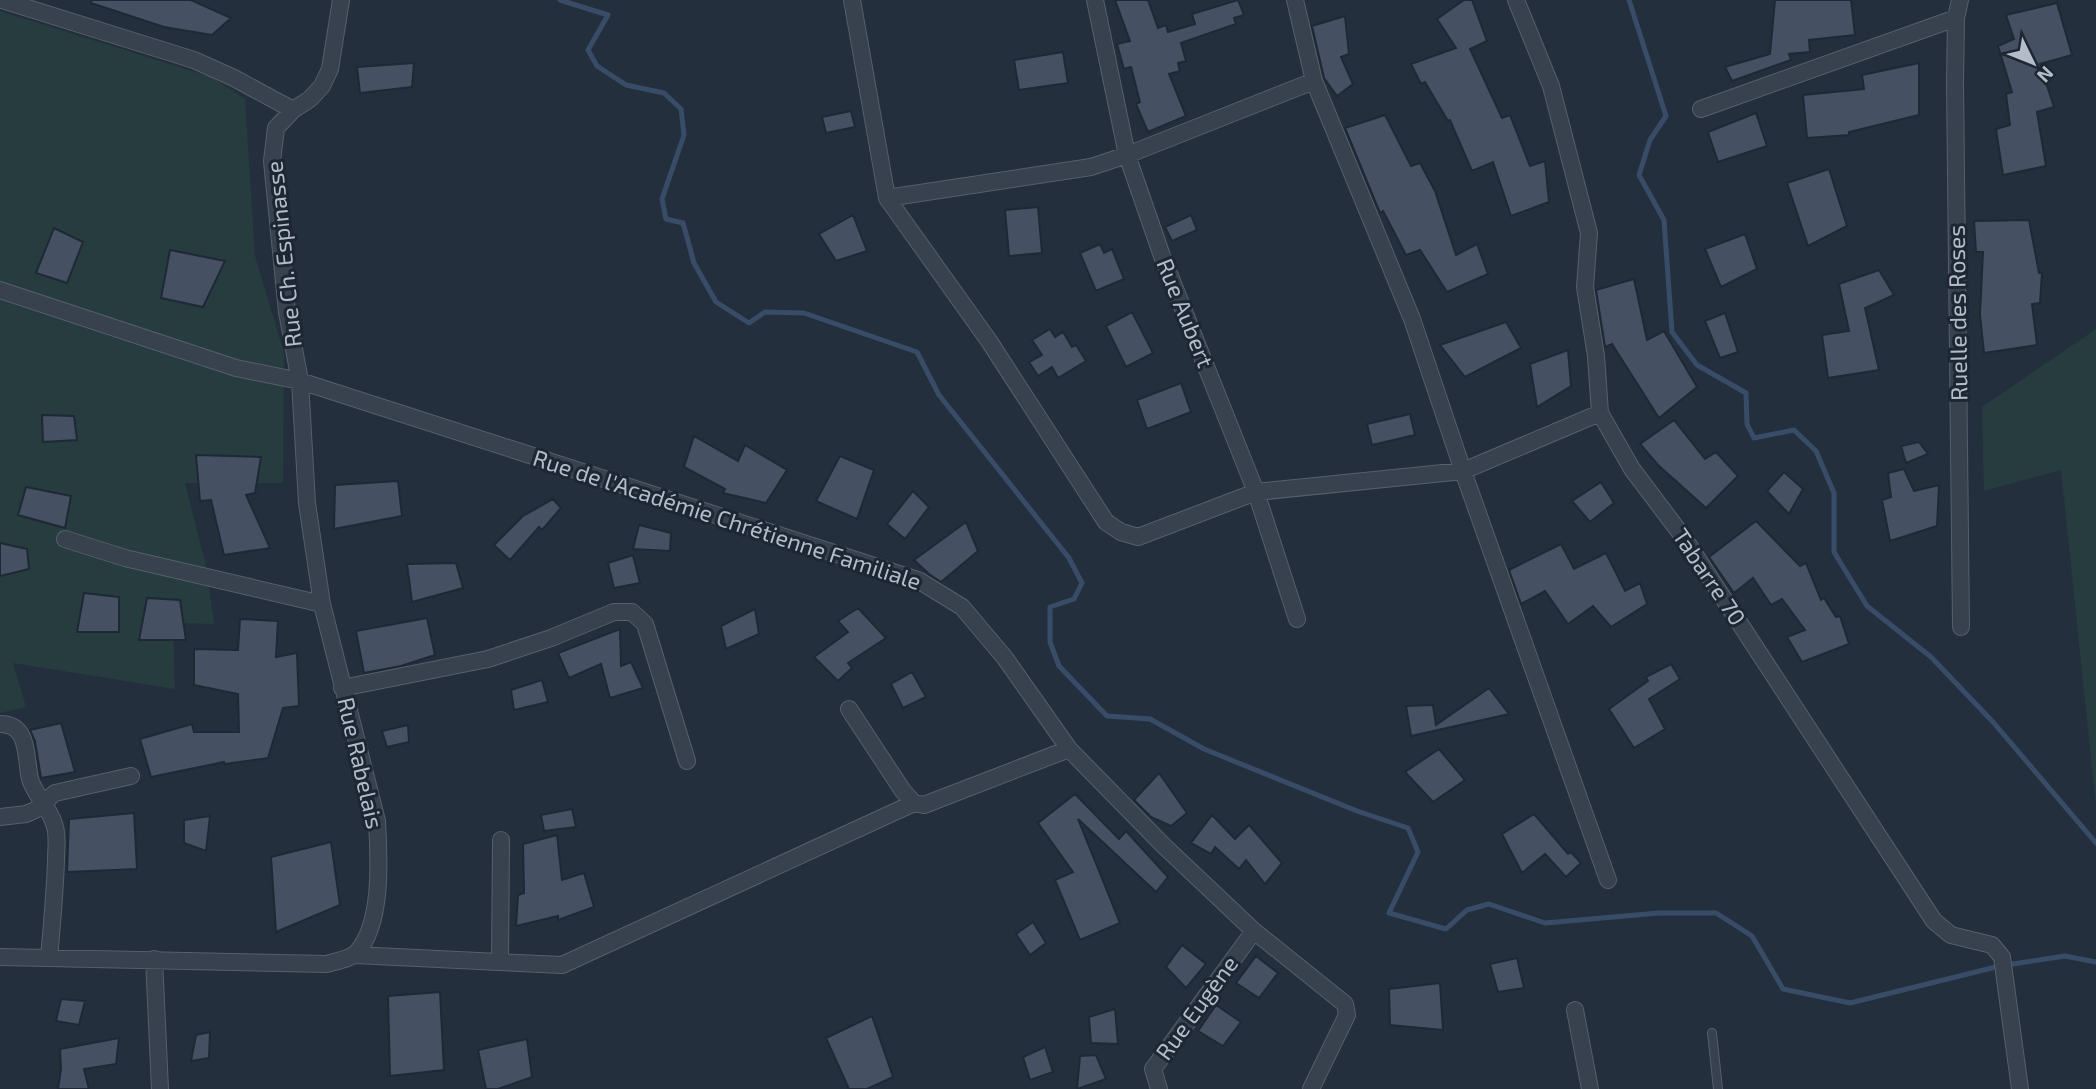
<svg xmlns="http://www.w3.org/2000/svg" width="2096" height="1089" font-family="'Exo 2',sans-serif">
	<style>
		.green { fill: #263c3f }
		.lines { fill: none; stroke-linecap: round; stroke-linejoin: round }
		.stream { stroke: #394c67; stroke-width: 5 }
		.building { fill: #455162; stroke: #1f2835; stroke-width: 2 }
		.service-casing { stroke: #565f6c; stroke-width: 10 }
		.minor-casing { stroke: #565f6c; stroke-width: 18 }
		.service { stroke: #38414e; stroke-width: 8 }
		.minor { stroke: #38414e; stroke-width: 16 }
		.labels { text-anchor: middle; stroke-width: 6; stroke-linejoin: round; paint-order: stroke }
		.street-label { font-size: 23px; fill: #b4bcc9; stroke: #1d2633 }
	</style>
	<rect width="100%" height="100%" fill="#242f3e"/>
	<path class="green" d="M0 11 211 77 245 99 255 256 284 353 283 483H185L206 566 214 624 173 623 175 689 13 663 26 707 0 713Z
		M2096 329V806L2061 470 1984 491 1982 407Z"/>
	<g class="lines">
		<path class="stream" d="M560 0 608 15 588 50 597 66 626 85 664 93 681 109 684 135 662 199 666 219 683 223 694 263 716 302 749 323 765 312 804 313 917 352 939 395 1069 558 1082 583 1074 599 1050 607V642L1059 666 1107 716 1150 719 1204 749 1357 811 1408 828 1418 852 1389 913 1446 929 1467 910 1489 904 1545 923 1659 913H1716L1752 936 1783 989 1850 1003 2000 966 2065 956 2096 962
			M1629 0 1666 116 1650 140 1639 175 1664 220 1672 332 1697 365 1746 393 1747 424 1754 438 1794 430 1816 451 1834 493V552L1867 606 1931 657 1993 722 2096 843"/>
	</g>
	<path class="building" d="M92 0H191L231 18 212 35 164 27 91 3Z
		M1115 0H1148L1158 28 1166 25 1168 32 1195 24 1192 14 1238 0 1244 15 1234 18 1236 24 1181 43 1186 61 1178 63 1180 71 1169 74 1186 116 1148 132 1136 104 1140 102 1131 67 1124 69 1117 44 1130 41Z
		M1464 0H1472L1487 41 1470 49 1502 118 1510 115 1530 166 1545 161 1549 202 1511 216 1493 162 1472 171 1450 120 1448 121 1425 82 1421 84 1411 64 1456 48 1437 19Z
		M1775 0H1851L1855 35 1809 40 1810 52 1789 54 1791 60 1732 81 1725 67 1770 54Z
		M2057 3 2072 55 2040 64 2054 107 2037 112 2046 166 2003 175 1996 129 2010 125 2006 94 2012 92 1998 46 2014 39 2006 15Z
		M1345 16 1349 54 1341 57 1353 84 1337 96 1324 78 1312 26Z
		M1063 52 1068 83 1019 90 1014 60Z
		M414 63 412 87 360 93 357 67Z
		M1919 63V115L1849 132V135L1807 138 1803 95 1864 89 1862 75Z
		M851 111 855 127 826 133 822 117Z
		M1756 113 1767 146 1718 162 1708 132Z
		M1385 115 1411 166 1420 163 1435 191 1456 255 1477 244 1488 274 1447 292 1420 250 1406 255 1383 211 1380 213 1345 128Z
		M1829 169 1847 226 1808 246 1787 183Z
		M1038 207 1042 253 1009 256 1005 210Z
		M853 215 867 251 836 261 819 234Z
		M1191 215 1197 230 1172 241 1165 227Z
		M2029 220 2039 273H2042L2040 303 2032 304 2037 345 1984 353 1980 315 1983 252H1976L1974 221Z
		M54 228 83 242 67 283 36 273Z
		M1745 234 1757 269 1721 287 1705 249Z
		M1100 244 1104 253 1112 249 1124 279 1096 291 1080 253Z
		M170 250 225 261 203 307 161 298Z
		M1879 270 1894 295 1865 308 1879 370 1828 378 1822 335 1849 331 1839 284Z
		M1634 279 1647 340 1664 331 1697 387 1659 418 1612 344 1605 347 1596 290Z
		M1132 312 1153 353 1126 367 1106 326Z
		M1725 313 1738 352 1720 358 1705 321Z
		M1506 322 1521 348 1465 377 1440 345Z
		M1050 329 1055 337 1063 332 1072 347 1076 345 1086 361 1058 378 1052 367 1038 376 1029 362 1042 355 1032 340Z
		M1568 350 1571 386 1537 407 1530 364Z
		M1181 383 1191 412 1147 429 1137 400Z
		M1410 414 1415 435 1372 445 1367 424Z
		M42 415 74 416 77 440 43 442Z
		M1674 420 1705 459 1716 452 1738 476 1706 508 1658 465 1640 444Z
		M694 436 738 461 745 445 787 470 766 503 723 493 725 489 684 467Z
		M1919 442 1928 454 1906 463 1901 446Z
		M196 455 261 457 255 493 246 495 270 548 224 555 211 500 200 501Z
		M840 456 874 470 857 519 816 501Z
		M1904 469 1914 491 1939 485 1937 526 1890 541 1882 500 1891 497 1888 473Z
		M1784 472 1803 489 1789 514 1767 491Z
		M398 481 402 516 334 529 335 485Z
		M1601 482 1614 503 1590 522 1572 501Z
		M26 487 71 496 65 528 18 515Z
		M913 491 929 507 905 539 887 524Z
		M553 499 561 508 542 530 539 527 510 560 494 545 523 516Z
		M1756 521 1800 566 1806 563 1821 600 1824 598 1836 617 1840 616 1849 644 1802 662 1787 637 1805 630 1782 599 1771 605 1753 578 1734 593 1709 557Z
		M966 522 978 551 941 582 929 574 914 560Z
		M639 525 671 533 670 551 633 549Z
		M0 543 27 549 29 569 0 576Z
		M1561 544 1574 569 1606 553 1625 591 1640 583 1647 604 1611 627 1593 606 1568 624 1545 591 1521 604 1509 570Z
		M633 555 640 583 614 588 608 563Z
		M456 563 463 588 412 602 407 564Z
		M84 593 119 597V632H77Z
		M147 598 180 600 186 640H139Z
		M858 608 886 638 848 663 852 668 838 681 814 657 848 632 838 621Z
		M755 609 759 634 726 649 721 626Z
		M427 618 435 655 401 666 364 673 356 631Z
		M240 619 278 621 276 657 297 653 299 706 283 708 268 758 225 764 224 762 151 777 140 739 192 724 194 732H239L238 694 194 685V649L238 650Z
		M620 629 621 666 631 662 643 688 610 698 601 664 569 678 558 653Z
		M1671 664 1680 679 1649 699 1665 729 1634 748 1609 709 1648 681 1646 677Z
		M912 672 926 697 903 708 891 684Z
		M542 680 548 702 514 710 511 690Z
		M1489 688 1509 714 1411 736 1406 706 1433 705 1436 725Z
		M61 723 75 772 41 778 35 741 30 730Z
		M408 725 409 742 387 747 382 731Z
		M1439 749 1465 780 1433 802 1405 772Z
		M1159 773 1187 813 1171 826 1151 817 1134 800Z
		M1075 794 1119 839 1126 831 1168 877 1156 892 1078 819 1120 923 1080 940 1055 880 1073 872 1038 823Z
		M572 809 576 827 544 831 541 815Z
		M134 813 137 869 67 872 69 819Z
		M1534 814 1568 854 1571 852 1581 863 1566 877 1545 854 1522 873 1502 834Z
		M1212 815 1235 839 1249 825 1282 863 1265 884 1246 860 1239 869 1215 847 1211 854 1191 843Z
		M210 816 206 851 184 843V820Z
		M557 835 562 880 584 873 594 907 558 920V916L516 926 518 895 524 893 523 844Z
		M331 842 340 905 276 932 271 857Z
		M1033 922 1046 943 1030 955 1016 934Z
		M1182 945 1206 964 1186 988 1166 967Z
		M1256 956 1278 973 1259 998 1236 983Z
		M1517 958 1524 988 1498 992 1490 964Z
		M1440 983 1443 1030 1390 1025 1389 989Z
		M440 992 444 1070 390 1076 388 996Z
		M61 999 85 1001 79 1025 56 1021Z
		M1216 1005 1241 1022 1223 1046 1198 1031Z
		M1115 1009 1118 1044 1091 1043 1089 1017Z
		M872 1016 893 1077 867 1089H849L826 1038Z
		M210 1032 209 1058 191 1061 196 1035Z
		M119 1038 116 1064 84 1069 89 1089H58L61 1069 60 1049Z
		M527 1039 532 1077 498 1089H486L478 1050Z
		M1045 1047 1053 1072 1030 1080 1023 1057Z
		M1096 1055 1106 1079 1077 1089 1080 1056Z"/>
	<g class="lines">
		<g class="service-casing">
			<path id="service" d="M1712 1033 1718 1089"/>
		</g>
		<g class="minor-casing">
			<path id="minor" d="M2 0 194 60 234 78 293 110
				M852 0 887 198 989 341 1106 522 1121 532 1138 537 1256 492 1463 471 1600 413
				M1095 0 1127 155 1162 256 1256 492 1297 619
				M1295 0 1314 81 1412 319 1463 471 1608 880
				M1516 0 1551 86 1589 233 1585 287 1596 356 1600 413 1632 469 1684 538 1934 921 1951 935 1992 945 2002 957 2020 1089
				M1960 0 1956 18 1955 82 1961 627
				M1701 109 1956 18
				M887 198 1091 167 1127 155 1314 81
				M0 290 236 368 300 381 918 580 962 607 1005 658 1069 749 1163 845 1254 931 1345 1004 1347 1015 1311 1089
				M65 539 125 558 322 604
				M342 688 488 659 551 638 614 612H632L645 624 687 761
				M849 709 903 791 914 803
				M0 724C30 724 25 757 30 779 35 796 51 809 55 827 58 837 56 849 56 860 55 892 52 925 49 958
				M0 817 26 814 35 810 55 793 131 776
				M355 955 562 965 914 803 924 805 1069 749
				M0 957 327 964C336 961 351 959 357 952 383 923 379 858 377 821L322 604 307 503 300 381 287 312 272 161 276 128 293 110 310 99 322 86 330 69 341 0
				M154 959 160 1089
				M500 962 501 840
				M1575 1010 1590 1089
				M1159 1089 1153 1069 1254 931"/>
		</g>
		<use href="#service" class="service"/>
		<use href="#minor" class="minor"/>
	</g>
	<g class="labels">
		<g class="street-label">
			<text transform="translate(284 254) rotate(-96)" y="8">Rue Ch. Espinasse</text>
			<text transform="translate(1185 313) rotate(68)" y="8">Rue Aubert</text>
			<text transform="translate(1958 313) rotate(-91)" y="8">Ruelle des Roses</text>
			<text transform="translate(727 520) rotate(18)" y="8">Rue de l'Académie Chrétienne Familiale</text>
			<text transform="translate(1709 577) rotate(56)" y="8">Tabarre 70</text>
			<text transform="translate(360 763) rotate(77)" y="8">Rue Rabelais</text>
			<text transform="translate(1197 1008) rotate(-54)" y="8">Rue Eugène</text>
		</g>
	</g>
	<g transform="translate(2033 63) rotate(133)" stroke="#1d2633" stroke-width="5" paint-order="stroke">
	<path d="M0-5L12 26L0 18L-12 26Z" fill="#b4bcc9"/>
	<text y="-10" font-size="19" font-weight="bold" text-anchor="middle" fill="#b4bcc9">N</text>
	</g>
</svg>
